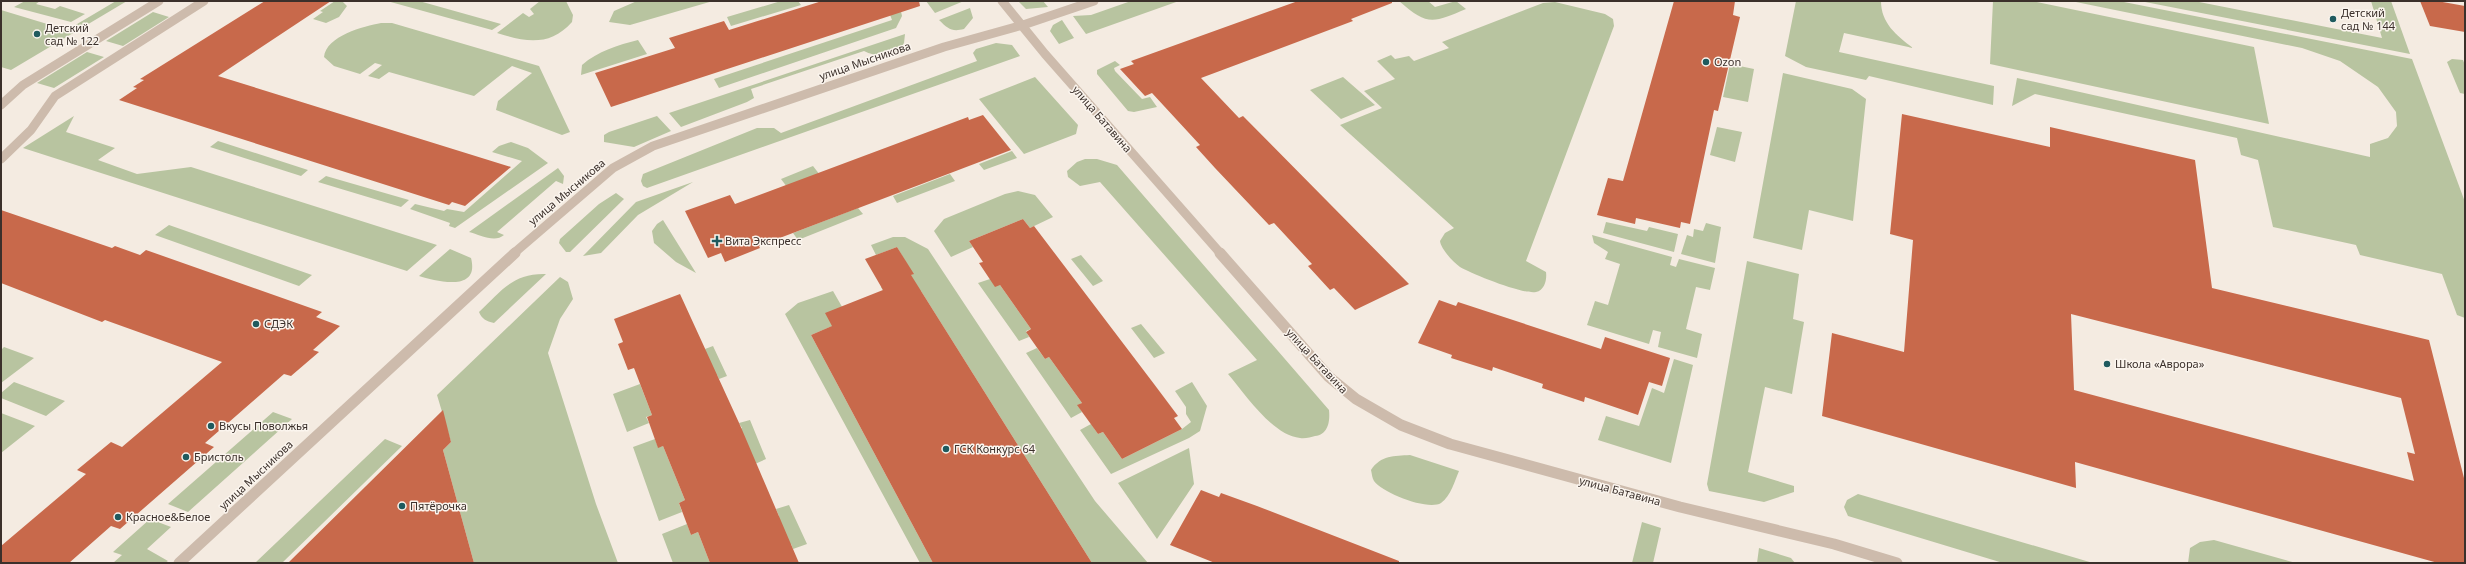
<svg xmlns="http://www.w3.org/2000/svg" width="2466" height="564" font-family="'Noto Sans',sans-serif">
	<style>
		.green { fill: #b8c4a0 }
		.building { fill: #c8694b; fill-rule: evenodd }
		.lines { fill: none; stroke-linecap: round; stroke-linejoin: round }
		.pedestrian { stroke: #cdbbac; stroke-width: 9 }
		.minor-far1 { stroke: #cdbbac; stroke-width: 9 }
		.minor { stroke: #cdbbac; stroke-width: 11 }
		.poi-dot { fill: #1f5a5e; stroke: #fbf5ee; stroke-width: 1.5 }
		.labels { text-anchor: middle; stroke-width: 3; stroke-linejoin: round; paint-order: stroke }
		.poi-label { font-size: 11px; fill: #3b302b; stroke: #fbf5ee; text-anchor: start }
		.street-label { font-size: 11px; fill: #3b302b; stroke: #fbf5ee }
	</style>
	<rect width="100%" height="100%" fill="#f4ebe1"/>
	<path class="green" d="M25 1H40L36 4 55 9 60 6 85 14 71 22 14 7Z
		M116 1H127L11 70 1 67V10L67 30Z
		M335 1H342L347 6 339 17 326 23 313 19 323 12 320 11Z
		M387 1H419L501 24 492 30Z
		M540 1H566L573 15 572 22C550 47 525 42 497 33L523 13 529 17 534 14 530 9Z
		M637 1H713L630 25 609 22 614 11Z
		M781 1H798L801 5 731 26 727 17Z
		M926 1H964L935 13Z
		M1018 1H1043L1048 7 1026 9Z
		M1131 1H1179L1086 34 1073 16 1091 15Z
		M1399 1H1428L1435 7 1456 1 1466 9C1433 23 1427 26 1399 1Z
		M1796 1H1881C1881 23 1896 35 1913 48L1844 33 1839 52 1994 86 1993 105 1869 76 1866 80 1806 67 1785 56Z
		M1993 1H2032L2254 47 2269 124 1990 64Z
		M2071 1H2119L2412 59 2465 202V318L2457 315 2442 274 2360 255 2356 245 2273 227 2258 160 2241 155 2237 138 2035 94 2012 106 2017 78 2370 157V144L2388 138 2397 126 2396 112 2378 87 2340 61 2302 48Z
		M2140 1H2194L2382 38 2371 1H2391L2410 54Z
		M1555 2 1605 14 1613 19 1614 26 1526 261 1546 272C1547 279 1545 290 1536 292 1524 295 1472 274 1460 267 1453 262 1441 249 1440 241L1445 233 1454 228 1340 125 1382 108 1364 91 1395 79 1377 61 1391 55 1395 59 1409 56 1414 61 1449 48 1442 42 1543 3Z
		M900 7 902 16 896 28 719 88 714 79 892 20 889 12Z
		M970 8 973 18 964 29C952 32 948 29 939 20Z
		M153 12 169 17 123 46 106 41Z
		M1062 20 1074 38 1059 44 1050 31 1053 25Z
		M381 23H392L539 66 570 132 562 135 496 110 498 101 532 73 512 66 474 96 389 72 379 79 368 76 382 65 375 63 360 74 334 66 324 57C326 36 364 26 381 23Z
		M905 34 904 43C896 58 878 58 864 51L751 89 754 98 747 102 681 127 669 113Z
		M638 40 647 54 581 75 582 65C598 51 618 45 638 40Z
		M996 43 1012 45 1020 56 647 188 643 186 641 181 643 174 757 128H774L781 133 977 61 973 53 976 49Z
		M87 52 104 57 54 88 37 83Z
		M2452 59 2463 60 2465 65V94L2460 93 2447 62Z
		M1115 61 1120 65 1114 68 1115 71 1142 99 1150 97 1157 107 1134 112 1128 111 1097 74V70Z
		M1730 64 1754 69 1748 102 1723 97Z
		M1783 73 1852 89 1866 99 1853 221 1809 210 1802 250 1753 238Z
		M1035 77 1078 125 1076 134 1024 154 979 99Z
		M1343 77 1375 105 1341 119 1310 90Z
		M74 116 66 132 115 148 98 160 137 174 191 167 437 245 407 271 23 148Z
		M657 116 671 131 634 147 604 142V135L609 132Z
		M1717 127 1742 132 1735 162 1710 155Z
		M218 141 308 170 301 176 210 147Z
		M511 142 528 148 548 163 455 228 449 226 450 223 410 209 415 204 444 211 447 209 464 212 522 161 492 152 499 146Z
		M1012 151 1017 158 984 170 979 164Z
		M1085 159H1097L1117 165 1329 410C1330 420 1329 434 1315 436 1311 437 1305 439 1300 438 1272 435 1245 394 1228 374L1257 360 1100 182 1080 186 1068 177 1067 171 1077 162Z
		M813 166 820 175 787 187 781 179Z
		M558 168 564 176 563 184 556 181 497 232 504 235C495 243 480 235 469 232Z
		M950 174 955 181 897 203 893 196Z
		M326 176 409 200 401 207 318 182Z
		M693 182 638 215 601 253 583 256 636 202Z
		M1018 191 1035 195 1053 217 1030 228 1023 219 969 241 973 247 951 257 934 231 944 219 1005 194Z
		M616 193 624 199 570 252H566L559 243 560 239 599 204Z
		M858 208 863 214 798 240 793 233Z
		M663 220 696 273 676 262 654 243 652 231 657 224Z
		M1606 222 1647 231 1649 227 1678 234 1674 252 1603 233Z
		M1706 223 1721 227 1715 263 1681 254 1687 235 1693 237 1694 229 1703 231Z
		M169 225 312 275 299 286 155 235Z
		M1592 235 1672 257 1670 265 1676 267 1679 259 1715 268 1710 290 1696 287 1686 329 1702 334 1697 358 1658 347 1661 332 1653 330 1649 344 1587 325 1595 301 1608 305 1620 264 1605 259 1608 252 1594 243Z
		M893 237H905L928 249 1095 501 1148 563H1092L921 291 890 303 881 287 913 274 897 247 876 255 871 245Z
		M450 249 471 258C480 293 436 281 419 276Z
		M1081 255 1103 281 1093 286 1071 259Z
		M1747 261 1799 274 1793 319 1804 322 1792 394 1765 387 1748 472 1794 486V492L1764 502 1709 491 1707 484Z
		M546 274 494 323C486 321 482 319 479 312 501 291 513 273 546 274Z
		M560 277 568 282 573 299 560 319 548 353 596 504 618 563H474L443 450 451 442 437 395Z
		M990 279 1000 285 1031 329 1026 331 1029 337 1019 341 978 283Z
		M833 291 849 319 811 335 933 563H920L785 314 798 303Z
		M1141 324 1165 353 1154 358 1131 328Z
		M713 346 727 376 719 379 717 375 712 377 705 349Z
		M4 347 34 358 1 383V350Z
		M1037 348 1045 359 1049 357 1082 403 1078 405 1082 412 1071 418 1026 353Z
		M1674 359 1693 365 1671 463 1598 440 1606 416 1639 426 1652 388 1664 393Z
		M14 382 65 401 46 416 1 398V393Z
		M1192 382 1207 406 1200 431 1189 438 1111 474 1080 430 1091 424 1098 434 1103 432 1122 459 1182 429 1191 422 1186 414V407L1175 391Z
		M640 384 652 415 646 417 649 423 627 432 613 394Z
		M273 412 292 419 188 512 168 504Z
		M1 413 35 426 1 453Z
		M750 420 766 459 755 464 735 431 742 428 739 423Z
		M385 439 402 446 282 563H255Z
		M655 439 658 447 663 446 685 500 679 503 682 512 659 521 633 447Z
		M1189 448 1194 484 1157 539 1118 483Z
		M1410 455 1459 471C1455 480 1451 496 1441 503 1428 511 1383 493 1374 481 1372 478 1372 474 1371 470 1381 455 1394 456 1410 455Z
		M1858 494 2093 563H2003L1848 516 1844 507 1847 500Z
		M789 505 807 544 793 549 791 544 785 547 773 519 779 516 776 509Z
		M150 519 171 527 147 549 168 561 165 563H113L122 555 113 552Z
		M1642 522 1661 528 1653 563H1632Z
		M687 524 691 535 698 532 710 563H673L662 534Z
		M2214 540 2296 563H2188L2190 548 2200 542Z
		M1759 548 1791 558 1795 563H1757Z"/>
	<path class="building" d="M265 1H331L218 76 511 167 465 206 452 202 449 205 119 100 137 88 133 87 144 80 140 79Z
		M822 1H919L920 6 611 107 595 73 675 48 669 38 724 21 729 30Z
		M1298 1H1392V3L1351 19 1353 21 1201 78 1239 118 1243 116 1409 284 1355 310 1334 288 1330 290 1308 266 1312 264 1274 223 1269 225 1215 168 1196 147 1200 145 1152 93 1145 96 1120 69 1134 64 1131 61Z
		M1674 1H1735L1733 15 1740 17 1718 111 1714 110 1690 224 1681 222 1680 228 1636 218 1635 224 1597 215 1608 178 1623 181Z
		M2420 1H2437L2465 6V32L2430 26Z
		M1902 114 2050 147V127L2195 160 2212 288 2429 340 2465 482V563H2438L2075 462 2076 488 1822 416 1832 333 1904 352 1913 240 1890 234ZM2071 314 2401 398 2415 454 2407 452 2414 481 2074 390Z
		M983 115 1011 150 759 246 760 248 725 262 721 253 708 258 685 211 730 195 735 204 968 117 969 120Z
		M1 210 112 248 115 246 140 255 146 250 322 312 316 317 340 326 313 350 319 352 291 376 284 374 205 443 214 447 120 529 111 526 69 563H1V546L86 474 77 470 111 442 122 447 222 362 105 320 102 322 1 283Z
		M1023 219 1030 228 1034 226 1154 384 1178 416 1174 418 1182 429 1122 459 1103 432 1098 434 1077 405 1082 403 1049 357 1045 359 1026 332 1031 329 1000 285 995 287 979 263 983 262 969 241Z
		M897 247 914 274 911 275 1092 563H933L811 335 832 326 825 313 883 290 865 259Z
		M680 294 740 425 799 563H710L698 532 691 535 679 503 685 500 663 446 658 448 647 417 652 415 634 368 628 370 618 344 623 342 614 319Z
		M1439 300 1456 306 1458 302 1601 349 1605 337 1670 358 1662 386 1649 382 1638 415 1585 397 1584 402 1542 388 1543 384 1493 367 1492 371 1451 358 1452 355 1418 343Z
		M443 410 451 442 443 450 474 563H288Z
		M1201 490 1219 497 1221 493 1257 506 1399 561V563H1215L1170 545Z"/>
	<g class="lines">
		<path class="pedestrian" d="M1 105 23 85 159 1
			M1 159 31 130 55 96 204 1"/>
		<path class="minor-far1" d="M1002 1 1045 54 1221 254
			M513 254 613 168 653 146 944 47 1023 25 1094 1"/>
		<path class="minor" d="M1220 253 1329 377 1356 399 1401 425 1450 444 1680 507 1834 544 1897 563
			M179 563 515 253"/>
	</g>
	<g class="poi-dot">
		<circle cx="2333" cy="19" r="4"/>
		<circle cx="37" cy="34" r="4"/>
		<circle cx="1706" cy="62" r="4"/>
		<path d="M715 235h4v4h4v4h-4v4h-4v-4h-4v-4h4z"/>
		<circle cx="256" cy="324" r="4"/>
		<circle cx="2107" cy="364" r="4"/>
		<circle cx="211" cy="426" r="4"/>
		<circle cx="946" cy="449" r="4"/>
		<circle cx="186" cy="457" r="4"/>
		<circle cx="402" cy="506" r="4"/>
		<circle cx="118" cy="517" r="4"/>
	</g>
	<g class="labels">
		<g class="poi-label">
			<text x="2341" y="17">Детский<tspan x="2341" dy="13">сад № 144</tspan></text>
			<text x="45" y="32">Детский<tspan x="45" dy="13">сад № 122</tspan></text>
			<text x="1714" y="66">Ozon</text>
			<text x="725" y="245">Вита Экспресс</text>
			<text x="264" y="328">СДЭК</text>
			<text x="2115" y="368">Школа «Аврора»</text>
			<text x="219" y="430">Вкусы Поволжья</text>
			<text x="954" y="453">ГСК Конкурс 64</text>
			<text x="194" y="461">Бристоль</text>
			<text x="410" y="510">Пятёрочка</text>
			<text x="126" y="521">Красное&amp;Белое</text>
		</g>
		<g class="street-label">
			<text transform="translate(865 61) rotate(-19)" y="4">улица Мысникова</text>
			<text transform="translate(1102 119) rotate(49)" y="4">улица Батавина</text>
			<text transform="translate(567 192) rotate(-40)" y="4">улица Мысникова</text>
			<text transform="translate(1317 361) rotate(47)" y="4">улица Батавина</text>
			<text transform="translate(256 475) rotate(-43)" y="4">улица Мысникова</text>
			<text transform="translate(1620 491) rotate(15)" y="4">улица Батавина</text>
		</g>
	</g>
	<rect width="2466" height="564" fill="none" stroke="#3b302b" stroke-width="4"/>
</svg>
